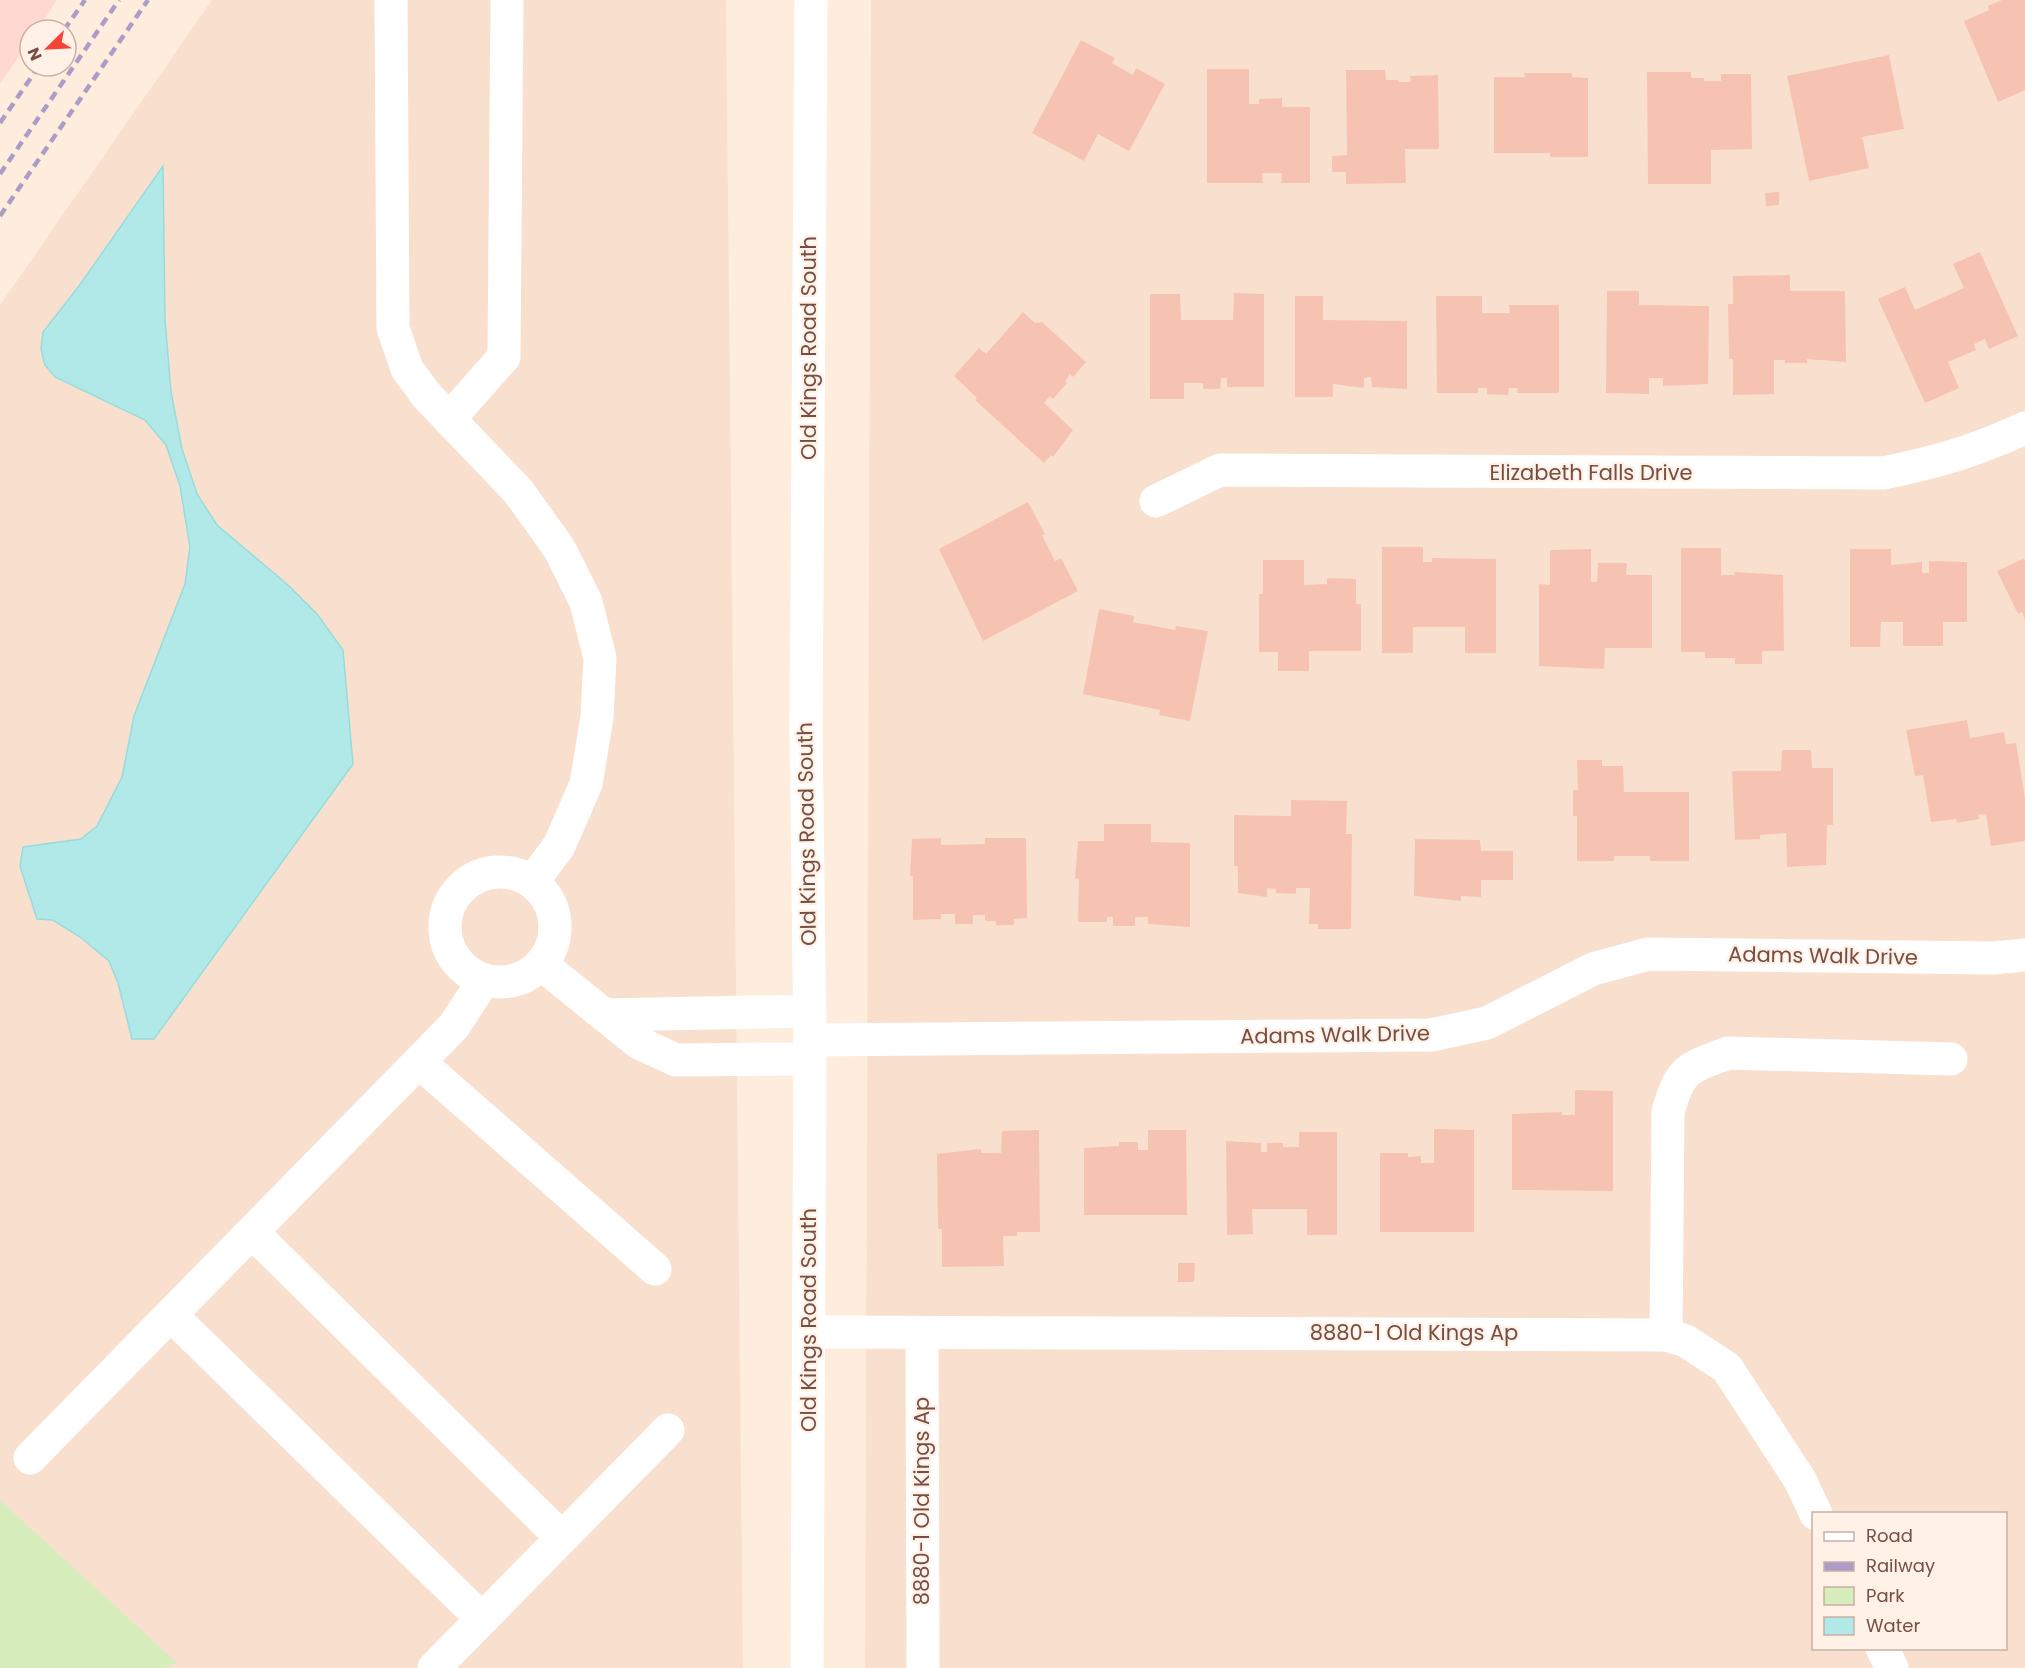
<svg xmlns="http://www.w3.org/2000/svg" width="2025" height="1668" font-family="Poppins,sans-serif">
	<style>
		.residential { fill: #f9e0ce; fill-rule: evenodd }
		.commercial { fill: #ffd8d1 }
		.green { fill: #d7edbb }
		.water { fill: #b1e9e9; stroke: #96dcdc; stroke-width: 1.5 }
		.building { fill: #f6c3b3 }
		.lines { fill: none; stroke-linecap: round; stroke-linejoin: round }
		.minor { stroke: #fff; stroke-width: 33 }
		.tertiary { stroke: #fff; stroke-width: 33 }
		.rail { stroke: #ad9cc8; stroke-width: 4.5; stroke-dasharray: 9 6; stroke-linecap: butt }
		.labels { text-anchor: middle; stroke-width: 4.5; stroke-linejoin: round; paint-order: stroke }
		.street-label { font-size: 21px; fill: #764e44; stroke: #fff1e6 }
	</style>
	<rect width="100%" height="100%" fill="#feeddd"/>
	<path class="residential" d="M212 0H726L743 1668H164L176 1663 0 1500V305Z
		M871 0H2025V1668H865ZM1814 1514H2006V1648H1814Z"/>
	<path class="commercial" d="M0 0H57L37 30H30V40L0 84Z"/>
	<path class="green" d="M0 1500 177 1663 164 1668H0Z"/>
	<path class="water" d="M163 166 165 319 171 392 182 449 197 494 217 525 288 585 317 614 343 650 353 764 154 1039H132L118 983 109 961 80 937 53 920 37 919 20 866 23 847 81 839 97 826 122 777 134 716 185 584 190 547 180 486 166 445 145 420 55 377 45 365 41 349 43 332 79 286Z"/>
	<path class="building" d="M2002 0H2025V90L1998 102 1964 21 1989 10 1988 6Z
		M1081 40 1115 58 1112 63 1133 75 1136 68 1165 84 1129 151 1098 134 1084 161 1032 133Z
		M1889 55 1904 129 1862 137 1869 168 1809 181 1787 76Z
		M1207 69H1249V104H1259V99L1282 98V107H1310V183H1281L1282 173H1262L1263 183H1207Z
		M1346 70H1385L1386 80H1398V82H1411L1410 76 1438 75 1439 149H1405L1406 183 1346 184V172H1332V156L1347 155Z
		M1647 72H1691V78H1704V81H1721V74H1751L1752 149 1711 150V184H1648Z
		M1524 73H1572V77L1588 78V157H1550V153H1494V77H1525Z
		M1779 192V205L1766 206 1765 193Z
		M1980 252 2018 336 1989 349 1985 339 1974 344 1976 350 1948 362 1959 388 1925 403 1878 299 1905 287 1915 310 1964 288 1953 264Z
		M1790 275V291H1845L1846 362 1807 359V363H1785V360H1774V394L1733 395V359H1729L1728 304H1733V276Z
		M1607 291H1639V305L1709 306 1708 384 1663 386V378H1649V394L1606 393Z
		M1234 293 1264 294V387H1227V378H1221L1220 389H1203V383H1184V399H1150V294H1180L1181 320H1233Z
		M1295 296H1323V320L1407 321V389L1372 387 1371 377 1364 378V388L1333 384V397H1295Z
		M1436 296H1482V313H1510L1509 305H1559V393H1517L1518 388H1509L1508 395 1487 394V388H1478V393H1437Z
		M1023 312 1035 323 1042 322 1086 362 1073 377 1070 374 1065 381 1067 383 1053 399 1050 396 1044 403 1073 430 1053 457 1051 455 1044 463 975 400 977 398 954 376 979 348 986 354Z
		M1028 502 1045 534 1042 535 1055 561 1061 558 1078 591 983 641 939 549Z
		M1382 547H1423V562H1432V558L1496 559V653H1465V627H1413V653H1382Z
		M1681 548H1721V575H1734L1735 572 1783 575 1784 651H1762V664H1735V658H1705V652H1681Z
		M1591 549V582H1597L1598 563H1627L1626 575H1652V648H1605L1604 669 1539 666V584L1550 585V550Z
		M1850 549H1891V565L1922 562V573H1929V561L1967 562V622H1943V646H1903V622H1881L1880 647H1850Z
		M2023 559 2025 560V620L2022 612 2018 614 1997 571Z
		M1263 560H1304V585L1327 584V578L1356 579V604H1361V651H1309V671H1278V652H1259V594H1263Z
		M1099 609 1134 616 1133 622 1175 630 1176 626 1208 631 1190 721 1159 715 1160 710 1083 694Z
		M1967 720 1970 738 2004 732 2006 744 2016 743 2025 798V841L1991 846 1986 814 1978 815 1979 819 1957 823 1956 819 1931 822 1923 775 1915 776 1906 730Z
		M1782 750H1811L1812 768H1833V825H1827L1826 865 1787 867 1786 833 1760 835V839L1735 840 1732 771H1781Z
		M1577 760H1602V766H1623L1624 792H1689V861H1650V856H1614V861H1577V816H1573V790H1578Z
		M1291 800 1347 801 1346 834H1352L1351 929H1318V924H1309L1310 888H1296V894L1276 893V889L1267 888V897L1238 893V866H1234V815L1291 816Z
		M1104 824H1151V842L1190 843V927L1148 924V917H1135V926H1113V917H1107V922H1078L1079 879 1075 878 1078 841H1104Z
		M941 838V845L985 844V838H1026L1027 918 1014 919V925H996V921H985V915H973V924H955V914H941V919L913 920V876H910L912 839Z
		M1415 839 1480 840 1481 851H1513V880H1481V897L1461 896V901L1414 896Z
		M1575 1090 1613 1091V1191L1512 1190V1114L1562 1112V1115H1575Z
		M1434 1129 1474 1130V1232H1380V1153H1408V1157L1421 1156V1163H1434Z
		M1039 1130 1040 1232H1017V1236H1003L1004 1266 942 1267V1229H938L937 1154 981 1149V1153H1001L1002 1131Z
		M1148 1130H1186L1187 1215H1084V1148L1119 1146V1142H1138V1150H1148Z
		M1299 1132H1337V1235H1307V1209H1252L1253 1234 1227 1235 1226 1141 1261 1143V1152H1267V1143H1283V1147H1299Z
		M1178 1263H1195L1194 1282H1178Z"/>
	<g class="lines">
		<path class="minor" d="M391 0 393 328 407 369 427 396 518 491 559 548 586 602 600 658 597 717 586 784 559 846 532 882
			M449 419 504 357 507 0
			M1156 501 1220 470 1883 473C1938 462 1975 451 2025 428
			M445 927a55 55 0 1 1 110 0a55 55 0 1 1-110 0Z
			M541 964 639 1043 676 1060 809 1059
			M604 1015 809 1011
			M810 1040 1431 1035 1487 1023 1593 969 1648 954 1993 958 2025 955
			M419 1062 655 1269
			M252 1232 562 1538
			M171 1315 482 1619
			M809 1332 1666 1335 1686 1341 1727 1368 1800 1480 1816 1514
			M922 1334 923 1668
			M1666 1335 1668 1112C1680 1069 1687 1068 1728 1053L1951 1059
			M30 1458 454 1026 484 980
			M1882 1648 1892 1668
			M434 1668 668 1430"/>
		<path class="tertiary" d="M807 1668 810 1040 806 731 811 0"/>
		<path class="rail" d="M64 30 85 0
			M0 123 39 66
			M0 174 119 0
			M0 216 148 0"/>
	</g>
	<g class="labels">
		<g class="street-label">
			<text transform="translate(809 348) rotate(-90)" y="7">Old Kings Road South</text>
			<text x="1591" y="480">Elizabeth Falls Drive</text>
			<text transform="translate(807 834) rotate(-91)" y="7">Old Kings Road South</text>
			<text transform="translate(1823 956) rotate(1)" y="7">Adams Walk Drive</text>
			<text transform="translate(1335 1035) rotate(-1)" y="7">Adams Walk Drive</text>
			<text transform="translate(809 1320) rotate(-90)" y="7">Old Kings Road South</text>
			<text x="1414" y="1340">8880-1 Old Kings Ap</text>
			<text transform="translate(922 1501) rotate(-90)" y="7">8880-1 Old Kings Ap</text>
		</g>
	</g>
	<rect x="1812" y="1512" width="195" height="138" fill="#fff1e6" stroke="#c8b0a5" stroke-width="1.5"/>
	<rect x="1824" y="1532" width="30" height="9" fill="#ffffff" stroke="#c8b0a5" stroke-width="1.5"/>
	<text x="1866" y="1542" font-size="18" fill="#764e44">Road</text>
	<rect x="1824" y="1562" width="30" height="9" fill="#ad9cc8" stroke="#c8b0a5" stroke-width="1.5"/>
	<text x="1866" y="1572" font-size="18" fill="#764e44">Railway</text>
	<rect x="1824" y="1587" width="30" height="18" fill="#d7edbb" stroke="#c8b0a5" stroke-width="1.5"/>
	<text x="1866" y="1602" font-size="18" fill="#764e44">Park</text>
	<rect x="1824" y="1617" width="30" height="18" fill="#b1e9e9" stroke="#c8b0a5" stroke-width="1.5"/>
	<text x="1866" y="1632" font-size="18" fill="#764e44">Water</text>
	<g transform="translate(48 48) rotate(246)"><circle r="28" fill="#fff1e6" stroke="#c8b0a5" stroke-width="1.5"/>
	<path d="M0-4.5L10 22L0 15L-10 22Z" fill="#f54336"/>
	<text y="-9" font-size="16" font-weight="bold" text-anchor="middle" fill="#764e44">N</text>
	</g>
</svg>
